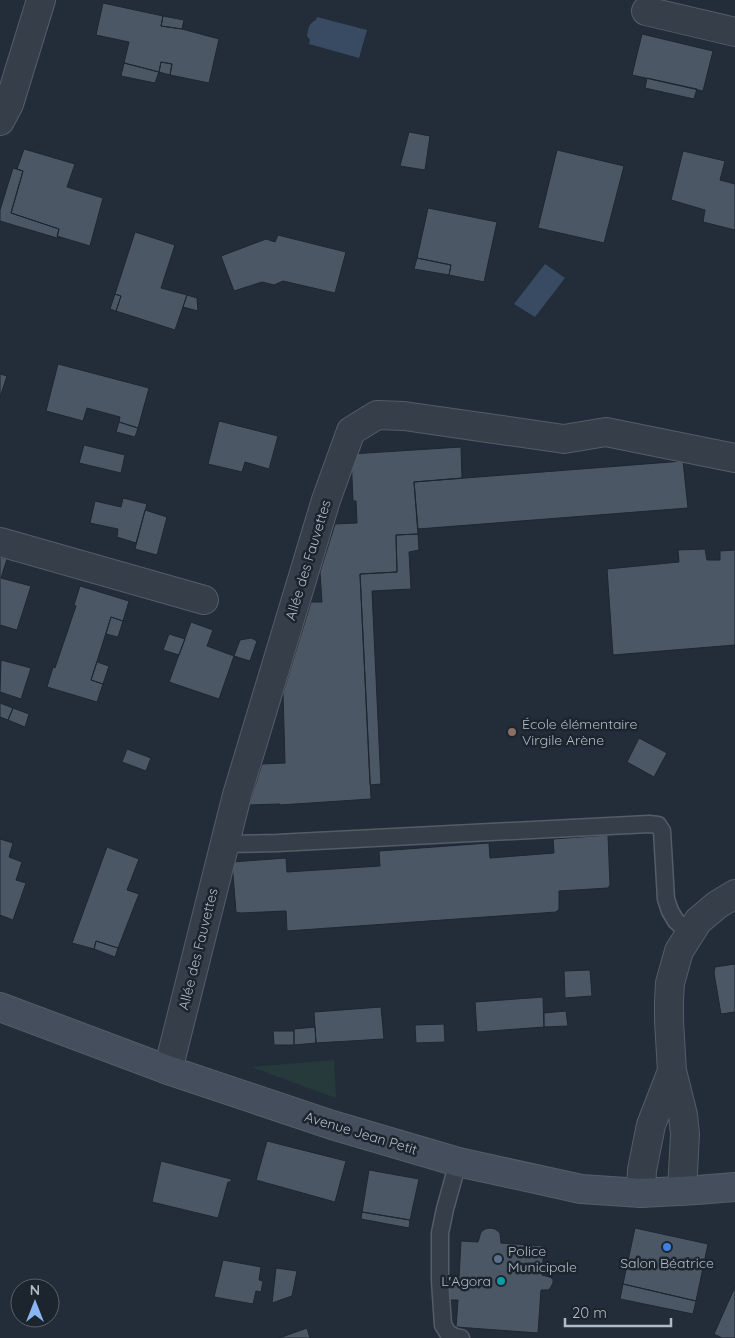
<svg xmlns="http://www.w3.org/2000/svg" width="735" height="1338" font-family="Quicksand,sans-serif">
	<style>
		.green { fill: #263a3b }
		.water { fill: #394b62 }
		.building { fill: #4b5765; stroke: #1e2630 }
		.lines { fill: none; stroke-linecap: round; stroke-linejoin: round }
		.lane-casing { stroke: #545d67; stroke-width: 19 }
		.street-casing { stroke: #545d67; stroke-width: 30 }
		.secondary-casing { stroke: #545d67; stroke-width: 30 }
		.lane { stroke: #363f49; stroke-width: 16 }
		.street { stroke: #363f49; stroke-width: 28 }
		.secondary { stroke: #454e5c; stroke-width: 28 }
		.education-dot { fill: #8d6e63; stroke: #1c242e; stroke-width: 2 }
		.shop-dot { fill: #3f7fe0; stroke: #1c242e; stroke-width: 2 }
		.service-dot { fill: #5c6f8a; stroke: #1c242e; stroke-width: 2 }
		.culture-dot { fill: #0f9aa8; stroke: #1c242e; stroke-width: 2 }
		.labels { text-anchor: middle; stroke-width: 5; stroke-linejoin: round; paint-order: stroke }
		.street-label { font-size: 14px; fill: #b1bac5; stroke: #1c242e }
		.poi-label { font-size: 14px; fill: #b1bac5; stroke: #1c242e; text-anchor: start }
	</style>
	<rect width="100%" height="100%" fill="#232d39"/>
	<path class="green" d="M334 1060 336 1098 251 1067Z"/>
	<path class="water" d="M317 17 367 30 359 58 309 44 310 40 307 36C308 29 309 23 316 20Z
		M545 264 565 278 535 317 514 304Z"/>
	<path class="building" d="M103 3 163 16 161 26 182 29 219 39 209 83 170 75 172 64 161 62 159 72 124 63 129 42 96 35Z
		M163 16 184 20 182 29 161 26Z
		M642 34 713 51 703 91 632 75Z
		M161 62 172 64 170 75 159 72Z
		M124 63 159 72 155 83 121 76Z
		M647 78 697 89 694 99 645 88Z
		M409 132 430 136 425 170 400 166Z
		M24 149 75 164 67 187 103 198 90 246 57 236 59 229 11 213 23 171 17 169Z
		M557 150 624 166 604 243 538 228Z
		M683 151 725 161 720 180 735 184V230L703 222 705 210 671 200Z
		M13 168 23 171 11 213 59 229 57 238 0 221V210Z
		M428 208 497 222 484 282 449 275 451 265 417 258Z
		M135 232 175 245 161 288 187 295 175 330 116 311 121 296 115 294Z
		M278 235 346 252 335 293 283 281 274 285 262 282 234 291 221 256 266 239 275 242Z
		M417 258 451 265 449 275 414 269Z
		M115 294 121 296 116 311 110 309Z
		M187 295 197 298 198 311 183 307Z
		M58 364 149 388 138 428 119 422 120 417 87 408 83 421 46 411Z
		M0 374 7 376 0 397Z
		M219 421 278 436 269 469 245 462 242 472 208 464Z
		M119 422 138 428 135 437 116 432Z
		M84 445 125 455 121 473 79 463Z
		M461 447 462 478 414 482 418 534 396 535 397 572 360 574 371 799 280 805V804L249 805 262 764 285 763 283 693 311 602H322L320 572 335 524 357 523 356 501H353L351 454Z
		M683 461 688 508 418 529 414 482Z
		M123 498 147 504 136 543 117 537 118 529 90 523 95 501 121 507Z
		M145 510 167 517 157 555 135 549Z
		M418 534 419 550 409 552 411 589 372 591 381 784 370 785 360 574 397 572 396 535Z
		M705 549 707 560H720V551L735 550V645L613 655 607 569 679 562 678 550Z
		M0 557 7 559 1 578 31 586 17 630 0 625Z
		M80 586 129 601 123 621 111 617 91 680 103 684 97 702 47 687 53 667 55 668 76 606 74 605Z
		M111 617 123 621 118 637 106 634Z
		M191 622 213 630 207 646 234 656 219 699 169 682Z
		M169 634 185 639 179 655 163 650Z
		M251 638 257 641 250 661 234 656 240 640Z
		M1 660 31 668 21 699 0 692Z
		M97 662 109 666 103 684 91 680Z
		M0 703 13 708 8 720 0 717Z
		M13 708 29 714 25 727 8 720Z
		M639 738 667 753 654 777 627 762Z
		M127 749 151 758 146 771 122 762Z
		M608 835 610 885 608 888 559 891V909L556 912 287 931 286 911 241 913 236 912 232 862 286 858 287 872 380 866 379 851 489 843 490 858 554 853 553 839Z
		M0 839 13 843 9 857 22 862 16 880 26 883 13 920 0 915Z
		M107 847 139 859 127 890 139 894 118 948 96 941 94 949 72 943Z
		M96 941 118 948 115 957 94 949Z
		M735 964V1012L721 1014 714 973 715 967Z
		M590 970 592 996 565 998 564 971Z
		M543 997 544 1027 477 1032 475 1002Z
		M381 1007 384 1039 316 1043 314 1012Z
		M566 1011 568 1026 544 1027V1013Z
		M444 1024 445 1042 416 1043 415 1025Z
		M315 1027 316 1043 294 1045V1029Z
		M273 1031H294V1045H274Z
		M267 1141 346 1161 335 1202 256 1180Z
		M161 1161 231 1179V1182H228L218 1218 152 1202Z
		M369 1170 419 1179 410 1220 362 1212Z
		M362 1212 410 1220 409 1228 361 1219Z
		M490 1228 495 1229 500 1233 501 1243 544 1246 542 1275 550 1277 553 1279V1283L549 1290H541L538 1333 456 1327 458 1300H447L448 1278H459L461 1241 478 1242 481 1232 485 1229Z
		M635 1228 708 1244 696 1301 623 1284Z
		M223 1260 261 1267 259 1280 263 1281 261 1292 256 1291 253 1304 214 1297Z
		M276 1268 297 1271 292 1296 272 1303Z
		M623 1284 696 1301 693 1314 620 1299Z
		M735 1287V1338H722L714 1334Z
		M307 1328 310 1338H279Z"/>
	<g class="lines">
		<g class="lane-casing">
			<path id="lane" d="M224 844 277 843 649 824 658 825 662 831 666 899 670 911 676 921 691 934
				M458 1162 445 1209 440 1233V1281L443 1325 448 1333 455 1337 461 1338"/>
		</g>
		<g class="street-casing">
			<path id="street" d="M646 11 735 32
				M0 121 9 104 41 0
				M0 542 204 600
				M168 1070 237 795 326 500 351 431 377 415 404 416 564 439 606 432 735 458
				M672 1071 669 1021V1001L670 983 679 951 698 921 717 905 735 894
				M641 1193 642 1170 651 1125 672 1071 683 1115 685 1134 682 1191"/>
		</g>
		<g class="secondary-casing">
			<path id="secondary" d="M0 1007 168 1070 332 1125 458 1162 581 1189 641 1193 697 1190 735 1187"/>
		</g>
		<use href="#lane" class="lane"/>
		<use href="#street" class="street"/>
		<use href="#secondary" class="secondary"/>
	</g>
	<circle class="education-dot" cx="512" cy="732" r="5"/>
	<circle class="shop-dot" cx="667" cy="1247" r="5"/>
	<circle class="service-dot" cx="498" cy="1259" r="5"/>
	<circle class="culture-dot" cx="501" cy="1281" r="5"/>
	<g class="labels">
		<g class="street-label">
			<text transform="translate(308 560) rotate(-73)" y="5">Allée des Fauvettes</text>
			<text transform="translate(198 949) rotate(-76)" y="5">Allée des Fauvettes</text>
			<text transform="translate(361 1133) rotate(17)" y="5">Avenue Jean Petit</text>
		</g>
		<g class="poi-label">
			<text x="522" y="729">École élémentaire<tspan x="522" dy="16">Virgile Arène</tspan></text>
			<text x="508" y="1256">Police<tspan x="508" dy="16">Municipale</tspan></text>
			<text x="667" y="1268" text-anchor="middle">Salon Béatrice</text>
			<text x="491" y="1286" text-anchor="end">L'Agora</text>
		</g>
	</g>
	<g transform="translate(35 1303)"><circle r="24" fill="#1c242e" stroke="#58606a"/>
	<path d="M0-4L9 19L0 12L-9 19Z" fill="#89b6f2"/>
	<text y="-8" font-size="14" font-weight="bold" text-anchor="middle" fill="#b1bac5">N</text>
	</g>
	<path d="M565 1318v8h106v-8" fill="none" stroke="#b1bac5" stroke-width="2.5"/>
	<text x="572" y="1318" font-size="15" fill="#b1bac5" stroke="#1c242e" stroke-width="4" paint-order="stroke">20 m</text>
</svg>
